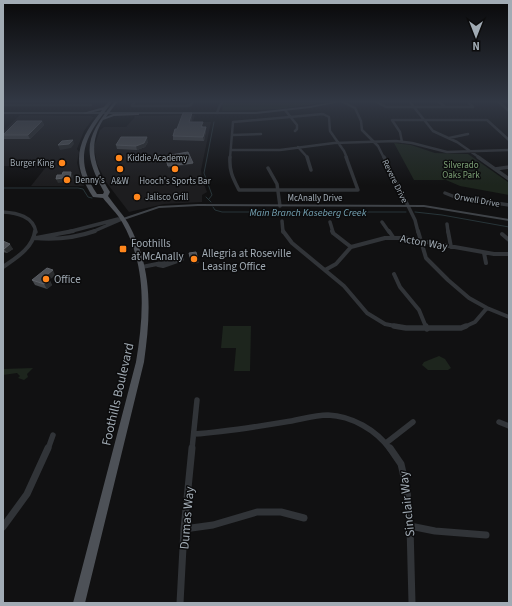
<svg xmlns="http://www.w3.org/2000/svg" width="512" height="606" font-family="'Source Sans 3',sans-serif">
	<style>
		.built { fill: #1d1d1f }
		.green { fill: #1d251d }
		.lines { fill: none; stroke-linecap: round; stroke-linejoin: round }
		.stream { stroke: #283539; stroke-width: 1 }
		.street-far4 { stroke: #313438; stroke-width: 2.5 }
		.street-far3 { stroke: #313438; stroke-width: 3.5 }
		.street-far2 { stroke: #313438; stroke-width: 4 }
		.street-far1 { stroke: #313438; stroke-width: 5.5 }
		.street { stroke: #313438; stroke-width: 7 }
		.secondary { fill: #3f4348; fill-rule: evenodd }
		.primary { fill: #4d5157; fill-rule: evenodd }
		.wall { fill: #44474b }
		.shaded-wall { fill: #2b2d2f }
		.building { fill: #4e5156; stroke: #5b5f65 }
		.poi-dot { fill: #ff861c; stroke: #0c0c0d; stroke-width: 1.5 }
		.labels { text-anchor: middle; stroke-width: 3; stroke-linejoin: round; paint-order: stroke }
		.far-poi-label { font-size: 9px; fill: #a1abb4; stroke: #0c0c0d; text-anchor: start }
		.far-park-label { font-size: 9px; fill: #7ca176; stroke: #0c0c0d }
		.far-street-label { font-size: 9px; fill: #a1abb4; stroke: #0c0c0d }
		.far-water-label { font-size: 10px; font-style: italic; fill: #74a2b3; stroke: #0c0c0d }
		.street-label { font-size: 11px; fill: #a1abb4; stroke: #0c0c0d }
		.poi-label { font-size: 11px; fill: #a1abb4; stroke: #0c0c0d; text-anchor: start }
		.near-street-label { font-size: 13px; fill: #a1abb4; stroke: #0c0c0d }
	</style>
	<rect width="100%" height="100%" fill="#111112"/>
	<path class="built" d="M20 115 90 116 94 117 84 131 77 149 79 152 77 163 84 186H31L46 167 3 166V131Z
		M195 115 193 122H211L201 170 202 179 207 192 202 195V202L164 204 129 212 106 182 97 164 94 147 100 130 104 127H126L135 117 134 116Z"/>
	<path class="green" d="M227 101H333L280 109 222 111 223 105Z
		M394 143 411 145 435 153 468 154 508 182 509 195 460 186 446 180H414Z
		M223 326H251L250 371H234L236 348H221Z
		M439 356 445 359 451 368 448 370H428L422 365 424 362Z
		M33 368 27 374 28 377 24 380 18 378 20 376 17 373 3 375V369Z"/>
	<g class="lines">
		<path class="stream" d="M3 188H78L83 189 88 197 92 198
			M206 197 211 202
			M209 199 212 195 204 173 214 122
			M213 207 215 210 222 212H406
			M415 212 442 215 509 227"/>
		<path class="street-far4" d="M135 101 132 106H187L191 105 192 101
			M341 101 355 108 361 121 362 130 378 146 384 158
			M375 101 386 107H473L467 101
			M409 101 433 131 457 142 480 158
			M438 101 445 107
			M498 101 509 111
			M3 105H91
			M285 110 297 125V129L295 131
			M217 113 220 105 224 101
			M232 135 261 134
			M449 138 468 134
			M402 142 400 132 392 120H487L509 140
			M298 147 308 158
			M231 150H280L334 143 396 141 412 143 447 152 509 150
			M230 158 233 122 323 114 329 117 330 131 344 151 347 158"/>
		<path class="street-far3" d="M230 157C229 171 233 178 239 190H358L346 157
			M307 157 311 170
			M384 157 415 220 418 232
			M478 157 509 179
			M268 168 277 184 280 206
			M495 169 509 167
			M445 193 455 197 509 205
			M3 212C17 213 33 216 36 232
			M282 221 283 232
			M330 222 333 232
			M382 222 389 232
			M447 224 448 232
			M68 232 118 219
			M92 232 122 219"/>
		<path class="street-far2" d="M283 231 292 243 344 286 367 313 385 324 400 327
			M332 231 333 233 351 247
			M389 231 393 237
			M418 231 426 258 448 280 469 298 487 308 509 317
			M448 231 451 247
			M502 234 509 240
			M34 238C55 240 75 238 95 231
			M36 238 73 231
			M484 253 486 263
			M158 265 163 266 180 260
			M3 267C16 258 33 248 35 231
			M142 267 182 259
			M325 270 336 264 351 247 385 238H404L494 254H509
			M394 274 400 287 419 310 426 327
			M464 327 475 322 487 308"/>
		<path class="street-far1" d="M394 326 406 328H461L466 326
			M426 326 427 329
			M499 422 509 426
			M194 434C225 432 255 427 285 422 299 420 314 415 328 415 352 416 376 430 390 449
			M386 443 413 422
			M48 449 53 435
			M192 449 197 400"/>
		<path class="street" d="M390 448 401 464 407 490 410 526 412 603
			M410 526 435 531 486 535
			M3 527 27 494 48 448
			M184 529 213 525 257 512H281L304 518
			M180 603 184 529 192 448"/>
		<path class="secondary" d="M340 101H344L310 108 256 114H3V112H256L310 106Z
			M198 204 424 205 509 219V221L424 207 198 206 159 208 124 220H122L120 219 159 206Z"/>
		<path class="primary" d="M109 101H113C88 133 71 156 97 194H103L104 192C81 150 86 136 115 101H118L106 117 113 114 139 113V115H138L114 116 103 120C87 146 95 168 110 192L108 196C114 205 122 213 128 223 153 268 151 313 144 362L85 603H73L136 362C144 314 147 266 122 222 117 213 109 206 103 198L93 197C70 163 77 141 102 110L85 114 83 113 104 107Z"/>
	</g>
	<path class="wall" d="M192 117 191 122 203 126V127H206V131L204 141 173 140V136L177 129Z
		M42 121 44 125 30 139H4L3 136V135Z
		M148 142 145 147 137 150 117 149 116 145Z
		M3 241 13 249 7 253 3 252Z
		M55 275 49 280 52 285 47 289 35 285 32 280Z"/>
	<path class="shaded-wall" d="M192 113V117L190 126 189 122Z
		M42 121 44 125 30 139 28 135Z
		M206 127V131L204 141 203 137Z
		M147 137 148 142 145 147 137 150 136 146Z
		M73 140 74 144 71 148 60 150 58 145Z
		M193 163V164L168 168V166Z
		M71 172 73 176 72 181 58 183 56 179Z
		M10 244 13 249 7 253 4 249Z
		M198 260 199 263 192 264 191 261Z
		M53 270 55 275 46 283 43 278Z
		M50 280 52 285 47 289 44 284Z"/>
	<path class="building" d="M183 113H192L189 122H203L201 127H206L203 137 173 136 175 129H177Z
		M17 121H42L28 135H3Z
		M121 137H147L144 143 136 146 116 145Z
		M73 140 69 144 58 145 62 141Z
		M188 152 193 163 168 166 165 156Z
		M63 172H71L70 177 56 179 57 175H62Z
		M3 241 10 244 4 249 3 248Z
		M196 252 198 260 191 261 189 253Z
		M47 268 53 270 43 278 50 280 44 284 32 280Z"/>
	<linearGradient id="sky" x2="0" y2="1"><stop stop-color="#09090a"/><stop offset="0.55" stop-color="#323844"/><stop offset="1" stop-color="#323844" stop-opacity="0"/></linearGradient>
	<rect width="512" height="185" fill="url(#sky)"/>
	<g class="poi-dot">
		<circle cx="119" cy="158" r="4"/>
		<circle cx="62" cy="163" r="4"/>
		<circle cx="120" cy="169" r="4"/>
		<circle cx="175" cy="169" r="4"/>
		<circle cx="67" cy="180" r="4"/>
		<circle cx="137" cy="197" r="4"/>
		<rect x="119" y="245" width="8" height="8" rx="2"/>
		<circle cx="194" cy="259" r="4"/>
		<circle cx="46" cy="279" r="4"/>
	</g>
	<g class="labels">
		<g class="far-poi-label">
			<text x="127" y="161">Kiddie Academy</text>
			<text x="54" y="166" text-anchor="end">Burger King</text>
			<text x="75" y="183">Denny's</text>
			<text x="120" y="184" text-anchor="middle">A&amp;W</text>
			<text x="175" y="184" text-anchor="middle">Hooch's Sports Bar</text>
			<text x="145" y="200">Jalisco Grill</text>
		</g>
		<g class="far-park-label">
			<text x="461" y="168">Silverado<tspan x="461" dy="10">Oaks Park</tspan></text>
		</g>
		<g class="far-street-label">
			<text transform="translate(395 181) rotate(64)" y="3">Revere Drive</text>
			<text x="315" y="201">McAnally Drive</text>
			<text transform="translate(477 200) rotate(10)" y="3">Orwell Drive</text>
		</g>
		<g class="far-water-label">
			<text x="308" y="216">Main Branch Kaseberg Creek</text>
		</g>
		<g class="street-label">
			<text transform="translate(424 242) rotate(10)" y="4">Acton Way</text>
		</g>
		<g class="poi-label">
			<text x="131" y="247">Foothills<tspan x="131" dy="13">at McAnally</tspan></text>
			<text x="202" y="257">Allegria at Roseville<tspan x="202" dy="13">Leasing Office</tspan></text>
			<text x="54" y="283">Office</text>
		</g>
		<g class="near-street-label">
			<text transform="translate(117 394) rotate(-77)" y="5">Foothills Boulevard</text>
			<text transform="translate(406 504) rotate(-96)" y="5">Sinclair Way</text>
			<text transform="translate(186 518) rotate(-85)" y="5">Dumas Way</text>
		</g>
	</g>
	<rect width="512" height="606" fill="none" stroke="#a1abb4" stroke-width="8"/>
	<g transform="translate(476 36) rotate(180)" stroke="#0c0c0d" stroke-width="3" paint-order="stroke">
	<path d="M0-3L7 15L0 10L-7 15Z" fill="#a1abb4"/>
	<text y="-6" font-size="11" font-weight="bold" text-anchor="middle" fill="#a1abb4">N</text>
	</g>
</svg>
